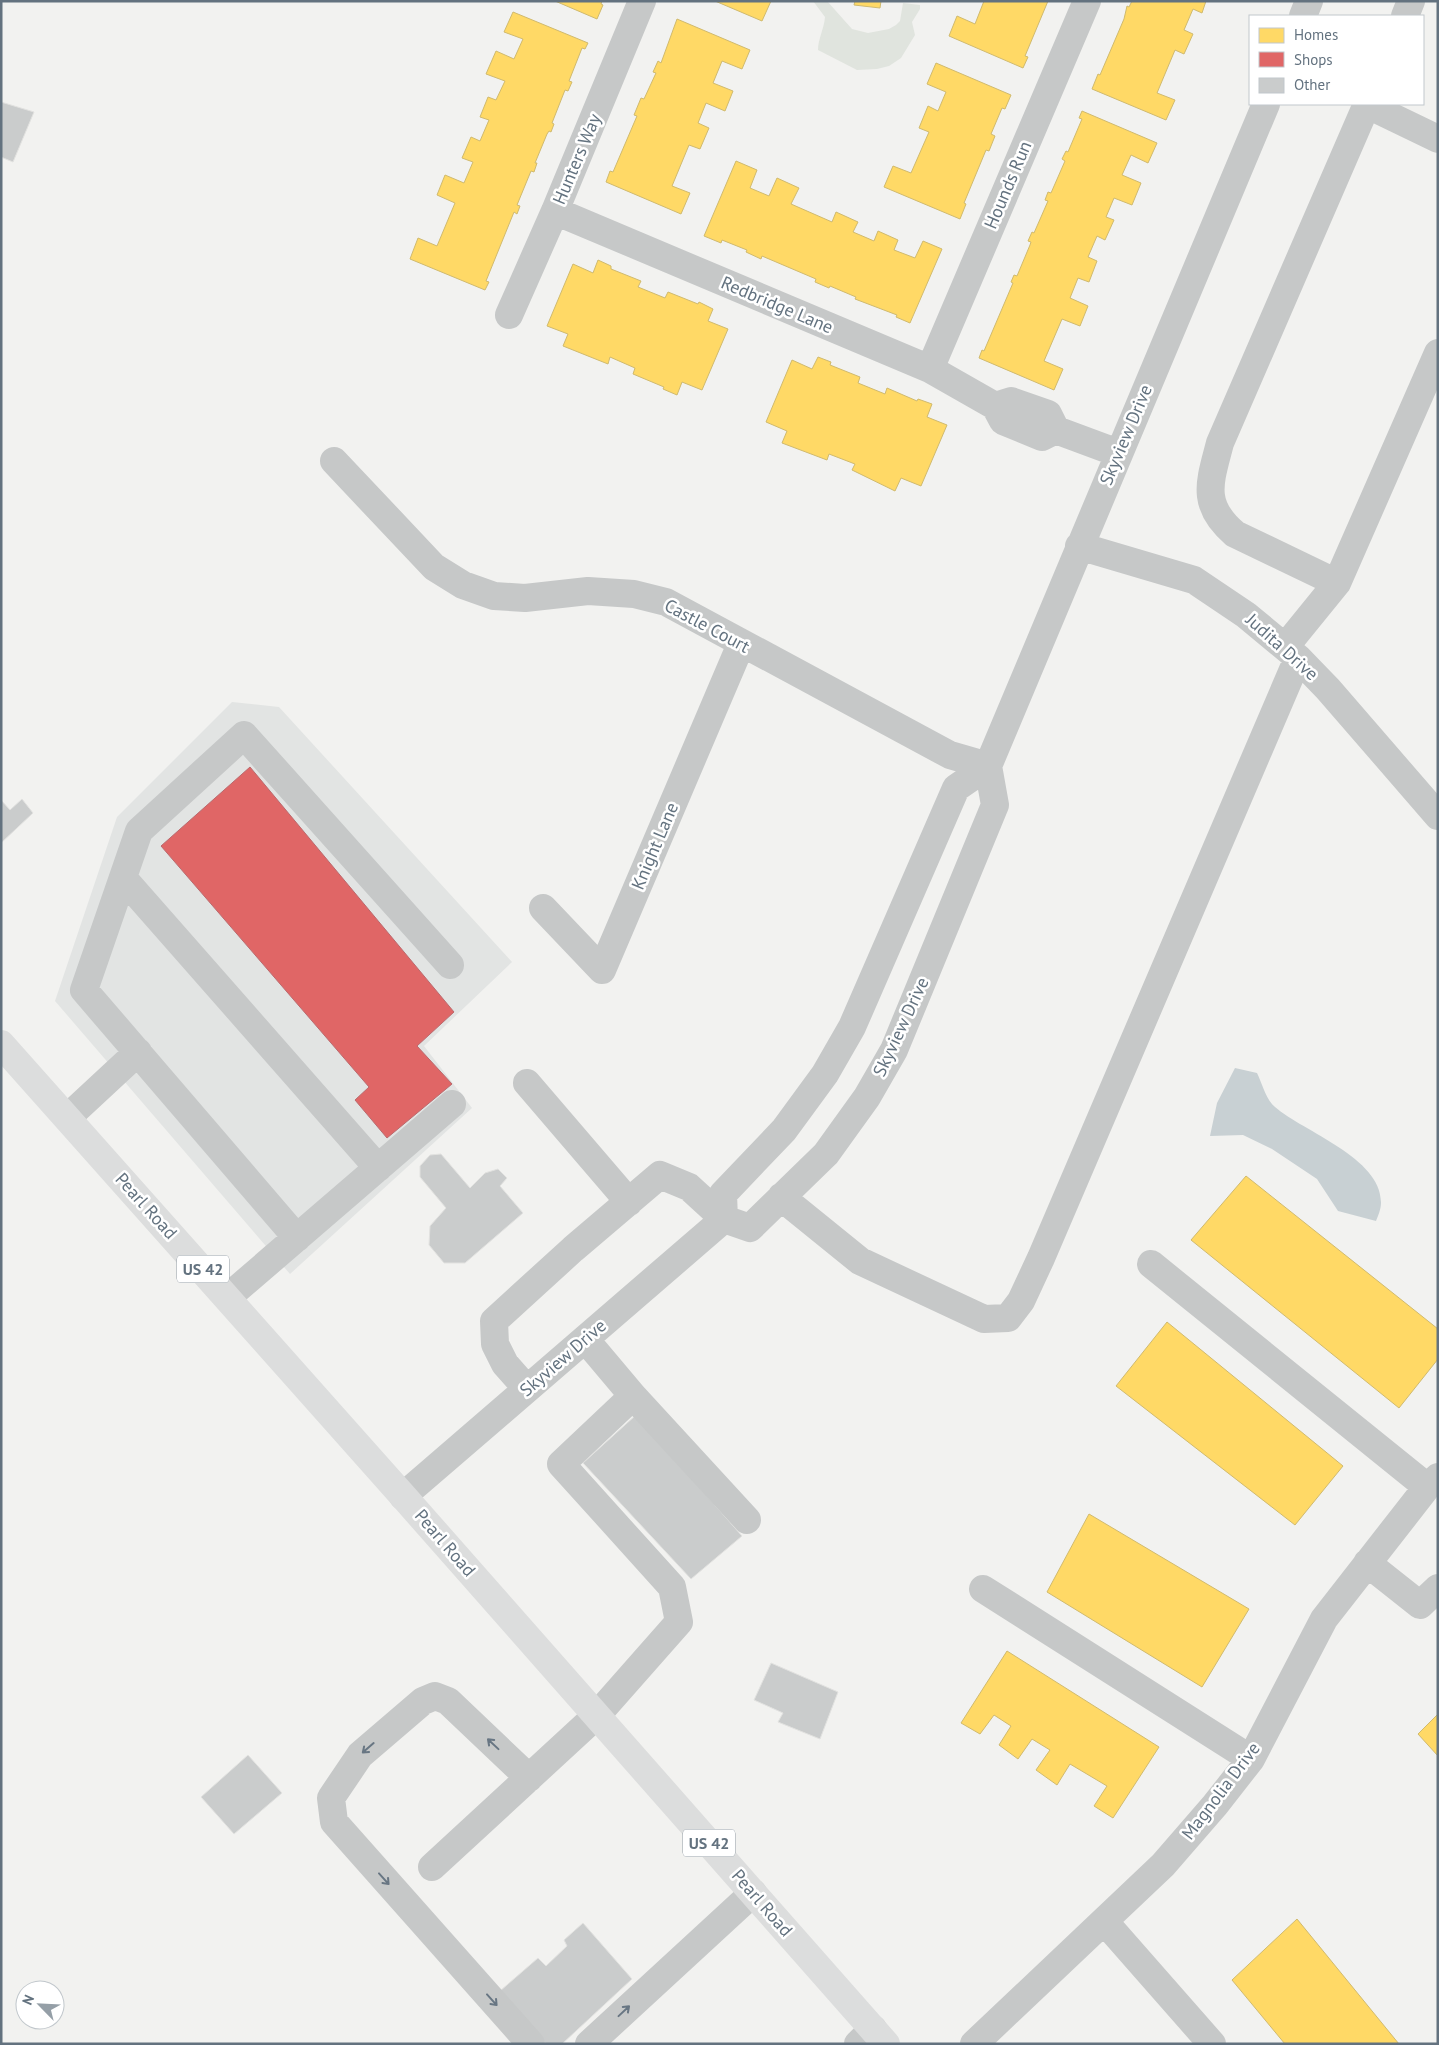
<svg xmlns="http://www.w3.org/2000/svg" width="1439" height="2045" font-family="'PT Sans',sans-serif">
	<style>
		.built { fill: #e2e4e3 }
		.green { fill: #e0e4de }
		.water { fill: #c8d0d3 }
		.homes { fill: #ffd966; stroke: #d0ba6e }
		.shops { fill: #e06666; stroke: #ba6a6e }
		.building { fill: #cacccc; stroke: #e2e2e0 }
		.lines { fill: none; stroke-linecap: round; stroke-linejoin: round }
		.minor { stroke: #c6c8c8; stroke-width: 28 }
		.major { stroke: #dcdddd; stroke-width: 28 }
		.oneway { stroke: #687683 }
		.labels { text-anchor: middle; stroke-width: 5; stroke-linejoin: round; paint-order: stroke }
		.shield { fill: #fff; stroke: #929ca5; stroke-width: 1 }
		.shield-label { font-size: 16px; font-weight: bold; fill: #63727f }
		.street-label { font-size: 18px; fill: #63727f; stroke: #fff }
	</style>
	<rect width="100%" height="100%" fill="#f2f2f0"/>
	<path class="built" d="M232 702 279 707 512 962 424 1046 472 1108 290 1274 55 1001 117 817Z"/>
	<path class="green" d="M813 1H827L852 29 868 33 889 29 896 25 900 21 903 3 920 5V9L912 22 915 35 901 58 889 66 877 69 857 70 818 50C818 39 824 29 825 17Z"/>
	<path class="water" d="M1235 1068 1257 1073C1262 1083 1266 1100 1275 1107 1304 1132 1382 1158 1381 1203 1381 1209 1378 1216 1376 1221L1338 1211 1317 1179 1272 1149 1243 1135 1210 1136 1217 1103Z"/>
	<path class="homes" d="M555 1H602L601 4 603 5 597 19Z
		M715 1H771L762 21Z
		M855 1H881L880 8 854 5Z
		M984 1H1048L1025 56 1028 57 1023 68 949 36 957 16 975 24Z
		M1132 1H1206L1202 13 1193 9 1184 30 1193 34 1184 54 1175 50 1157 93 1175 100 1166 120 1092 89 1098 74 1100 75 1124 19 1127 6 1129 7Z
		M513 12 588 43 585 49 582 48 569 81 572 82 568 91 565 90 552 123 554 124 551 132 549 131 547 134 535 163H537L534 172 531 171 517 205 520 206 517 214 514 212 486 281 489 282 485 290 410 259 418 238 437 246 455 203 437 195 445 175 464 183 473 162 462 158 471 137 480 141 489 120 480 117 488 97 496 100 505 81 486 74 496 51 514 59 523 39 504 32Z
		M677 19 750 50 742 69 722 61 713 83 733 91 725 111 706 103 698 123 709 128 700 149 689 145 672 186 690 193 681 214 606 182 610 171 613 172 637 116 634 115 641 98 644 99 656 73 653 72 658 61 661 63Z
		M936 63 1011 95 1005 109 1002 108 991 134 995 136 989 151 986 150 964 203 966 204 960 219 884 187 893 166 911 173 929 132 919 128 928 106 938 111 946 92 927 84Z
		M1082 111 1157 143 1148 163 1131 155 1122 175 1141 183 1132 205 1114 198 1106 217 1114 220 1105 240 1097 236 1088 257 1097 261 1089 282 1078 278 1070 298 1088 306 1080 326 1062 319 1044 361 1063 369 1054 390 979 358 982 350 984 351 1013 283 1011 282 1014 275 1017 276 1030 245 1031 242 1028 241 1032 232 1034 233 1048 201 1045 200 1048 192 1051 193 1065 161 1062 159 1066 151 1068 152 1082 119 1079 118Z
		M736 161 757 170 750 188 769 196 777 178 799 188 791 204 832 222 836 212 858 222 853 232 874 241 878 231 898 240 894 250 915 258 923 241 942 249 910 323 896 317 897 315 855 299 856 297 830 286 829 288 815 282 816 279 762 256 761 259 746 252 747 250 722 240 721 243 704 236Z
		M598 260 611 266V269L641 281 638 287 665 298 668 292 698 304 699 302 713 309 708 321 728 329 702 390 682 382 677 395 663 389 664 387 633 374 635 368 610 357 608 364 563 346 568 334 547 326 573 264 593 273Z
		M818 357 831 362 830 365 860 377 858 383 885 394 887 388 917 401 918 399 932 404 927 417 947 425 921 486 901 478 895 491 852 470 855 464 829 454 827 460 782 443 787 431 766 422 792 360 812 369Z
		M1246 1176 1438 1329V1359L1399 1408 1191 1240Z
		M1167 1322 1343 1466 1295 1525 1116 1386Z
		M1089 1514 1249 1609 1202 1687 1047 1592Z
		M1007 1651 1159 1747 1113 1818 1094 1806 1107 1786 1070 1764 1057 1785 1036 1770 1050 1750 1032 1739 1018 1759 999 1745 1011 1726 994 1715 980 1734 961 1723Z
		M1438 1714V1756L1418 1734Z
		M1297 1919 1399 2044H1285L1232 1980Z"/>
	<path class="shops" d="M250 767 454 1012 417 1046 452 1084 387 1138 355 1100 369 1087 161 846Z"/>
	<path class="building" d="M1 102 34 112 13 162 1 157Z
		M22 799 33 813 1 843V800L10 810Z
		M441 1154 470 1188 485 1173 498 1169 507 1178 500 1186 523 1213 465 1263H444L429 1245 430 1226 446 1208 420 1177V1166L430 1155Z
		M636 1415 742 1536 691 1579 583 1463Z
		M771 1663 838 1692 820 1739 778 1722 783 1713 754 1700Z
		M248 1755 282 1793 234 1834 201 1797Z
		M583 1923 632 1979 562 2044H546L500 1991 538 1958 546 1966 567 1946 564 1940Z"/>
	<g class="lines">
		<path class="minor" d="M1303 16 1309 1
			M1405 16 1411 1
			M1372 104 1380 111 1438 139
			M555 211 930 369 995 406
			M509 315 555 211 642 1
			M930 369 1087 1
			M1056 430 1048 414 1011 401 995 406 1003 421 1042 437 1056 430 1118 453
			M334 461 434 567 463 585 494 596 525 598 588 591 634 594 666 602 950 755 988 766 1266 104
			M1079 546 1194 580 1246 615 1298 658 1328 689 1438 816
			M1337 583 1235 534C1200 504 1210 482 1220 443L1367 104
			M1285 647 1337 583 1438 353
			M988 766 995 805 894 1050 867 1097 826 1154 750 1228 724 1219 723 1194 784 1130 825 1074 852 1027 956 788Z
			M123 878 378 1168
			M543 908 602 970 741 644
			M527 1083 629 1202
			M68 1117 138 1052
			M781 1197 860 1261 984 1319 1008 1318 1021 1301 1041 1258 1298 658
			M297 1238 84 990 139 831 244 735 450 965
			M1151 1264 1427 1487
			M228 1297 452 1104
			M633 1396 747 1520
			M403 1496C510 1404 617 1312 724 1219L689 1187 660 1175 573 1249 494 1321 495 1344 505 1364 527 1389
			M1367 1563 1420 1605 1438 1588
			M983 1589 1251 1759
			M529 1778 448 1701 435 1696 423 1701 360 1755 331 1798 334 1822 531 2044
			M432 1867 597 1715 679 1622 672 1587 561 1464 633 1396 585 1339
			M1104 1921 1212 2044
			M589 2044 753 1893
			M858 2044 873 2029
			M974 2044 1163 1865 1215 1805 1251 1759 1324 1619 1427 1487 1438 1477"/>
		<path class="major" d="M1 1044 403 1496 886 2044"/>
	</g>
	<defs><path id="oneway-shaft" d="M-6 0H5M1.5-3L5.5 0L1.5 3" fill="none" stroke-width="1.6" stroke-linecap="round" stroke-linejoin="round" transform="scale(1.25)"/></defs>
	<g class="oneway">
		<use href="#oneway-shaft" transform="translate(493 1744) rotate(-137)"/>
		<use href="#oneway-shaft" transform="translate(368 1748) rotate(139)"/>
		<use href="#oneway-shaft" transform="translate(384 1879) rotate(48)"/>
		<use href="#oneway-shaft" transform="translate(492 2000) rotate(48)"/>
		<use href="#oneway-shaft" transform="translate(624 2011) rotate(-43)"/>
	</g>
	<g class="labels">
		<g class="shield">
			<rect x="177" y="1255.5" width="52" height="27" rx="4"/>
			<rect x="683" y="1829.5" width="52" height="27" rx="4"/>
		</g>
		<g class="shield-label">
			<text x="203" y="1275">US 42</text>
			<text x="709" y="1849">US 42</text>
		</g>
		<g class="street-label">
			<text transform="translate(577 159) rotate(-67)" y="6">Hunters Way</text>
			<text transform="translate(1008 185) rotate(-67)" y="6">Hounds Run</text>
			<text transform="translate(777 305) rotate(23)" y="6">Redbridge Lane</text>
			<text transform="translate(1126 435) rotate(-67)" y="6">Skyview Drive</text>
			<text transform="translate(707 626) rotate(28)" y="6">Castle Court</text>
			<text transform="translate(1282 647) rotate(42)" y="6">Judita Drive</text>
			<text transform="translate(655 846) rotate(-67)" y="6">Knight Lane</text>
			<text transform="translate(901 1027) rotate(-65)" y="6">Skyview Drive</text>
			<text transform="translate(146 1206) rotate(48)" y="6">Pearl Road</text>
			<text transform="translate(563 1358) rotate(-41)" y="6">Skyview Drive</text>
			<text transform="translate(445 1543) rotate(49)" y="6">Pearl Road</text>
			<text transform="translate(1221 1791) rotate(-53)" y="6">Magnolia Drive</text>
			<text transform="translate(762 1903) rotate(49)" y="6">Pearl Road</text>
		</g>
	</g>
	<rect width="1439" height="2045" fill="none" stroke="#63727f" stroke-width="5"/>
	<rect x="1249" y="15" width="175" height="90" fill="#ffffff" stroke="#c1c7cc"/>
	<rect x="1259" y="28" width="25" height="15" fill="#ffd966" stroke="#c1c7cc"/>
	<text x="1294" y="40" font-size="15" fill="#63727f">Homes</text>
	<rect x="1259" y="52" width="25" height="15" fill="#e06666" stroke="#c1c7cc"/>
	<text x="1294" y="65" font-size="15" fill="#63727f">Shops</text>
	<rect x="1259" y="78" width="25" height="15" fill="#cacccc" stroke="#c1c7cc"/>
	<text x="1294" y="90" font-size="15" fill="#63727f">Other</text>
	<g transform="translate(40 2005) rotate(294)"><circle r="24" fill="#ffffff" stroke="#c1c7cc"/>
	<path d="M0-4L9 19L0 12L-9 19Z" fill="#959fa7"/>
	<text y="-8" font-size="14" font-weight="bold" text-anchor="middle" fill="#63727f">N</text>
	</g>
</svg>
